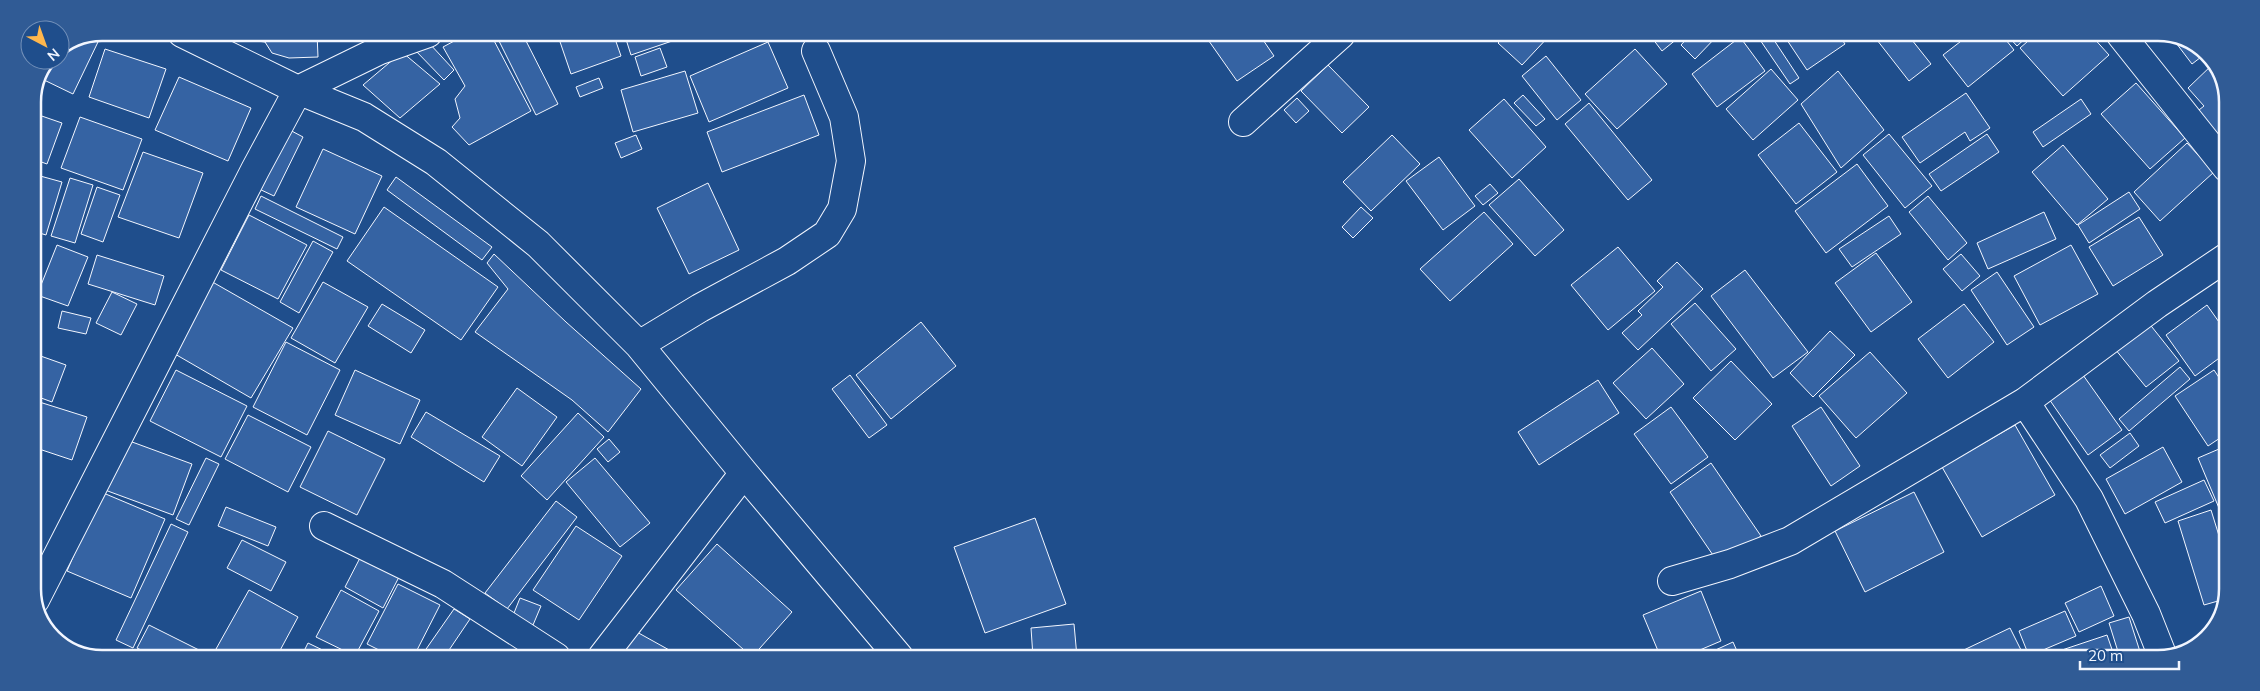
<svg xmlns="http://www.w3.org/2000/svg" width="2260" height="691" font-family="Mulish,sans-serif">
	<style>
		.building { fill: #3563a3; stroke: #f2f6ff }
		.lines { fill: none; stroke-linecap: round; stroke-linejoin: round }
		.minor-casing { stroke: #f2f6ff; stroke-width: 30 }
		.minor { stroke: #1f4e8c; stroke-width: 28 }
		.rim { fill: none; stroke: #f2f6ff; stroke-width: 2.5 }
	</style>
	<rect width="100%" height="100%" fill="#1f4e8c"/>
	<path class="building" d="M241 33H317L318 57 289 58 272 53 265 42 241 39Z
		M469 33H490L531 111 469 145 452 127 460 118 455 99 465 86 443 47Z
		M495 33H522L558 104 536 115Z
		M557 33H613L621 56 571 74Z
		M624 33H679L681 38 631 55Z
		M766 33H781L772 40Z
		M1204 34H1259L1274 56 1237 81Z
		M1481 34H1497L1489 42Z
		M1507 34H1551L1522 65 1498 43Z
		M1649 34H1683L1662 51Z
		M1691 34H1719L1695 59 1681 45Z
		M1756 34H1770L1799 78 1790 84Z
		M1783 34 1839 35 1845 44 1807 70Z
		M1885 35H1908L1931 64 1909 81 1877 40Z
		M1918 35H1928L1922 39Z
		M1969 35H2002L2014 50 1968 87 1943 55Z
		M2007 35H2029L2017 46Z
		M2035 35H2091L2109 55 2063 96 2020 48Z
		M2170 35H2176L2205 54 2192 64Z
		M1740 37 1765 71 1717 107 1692 74Z
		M89 38 98 42 73 94 42 79 50 60H60V50Z
		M768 42 788 88 709 122 690 76Z
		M429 43 454 70 444 80 414 49Z
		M660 48 667 67 641 76 635 57Z
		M105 49 166 69 149 118 89 97Z
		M1635 49 1667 84 1617 129 1585 94Z
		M402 52 440 84 400 118 363 85Z
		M1546 56 1581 100 1557 120 1522 76Z
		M2214 63 2227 97V150L2194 114 2204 106 2188 88Z
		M1328 65 1369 107 1342 133 1301 91Z
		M1771 69 1798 100 1753 140 1726 109Z
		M685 71 698 113 633 132 621 90Z
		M1838 71 1884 130 1841 168 1801 104Z
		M179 77 251 108 228 161 155 130Z
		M599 78 603 88 580 97 576 87Z
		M2136 83 2185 138 2150 169 2101 114Z
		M1966 93 1990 128 1970 141 1965 132 1920 163 1902 137Z
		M804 95 819 135 722 172 707 132Z
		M1523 95 1545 119 1536 126 1514 103Z
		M1297 98 1309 111 1296 123 1284 110Z
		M1504 99 1546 147 1512 178 1469 130Z
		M2081 99 2091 114 2043 147 2033 132Z
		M1589 103 1652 180 1628 200 1565 124Z
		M33 113 62 123 47 164 33 159Z
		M80 117 142 139 123 190 61 168Z
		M1799 123 1837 172 1796 204 1758 155Z
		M286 128 303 137 274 196 257 188Z
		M1889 134 1932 186 1905 208 1863 155Z
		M1987 134 1999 152 1941 191 1929 174Z
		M636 135 642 149 621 158 615 143Z
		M1392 135 1420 164 1371 211 1343 182Z
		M2187 143 2214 172 2160 221 2134 192Z
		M2063 145 2108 199 2077 225 2032 172Z
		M323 149 382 176 355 234 296 207Z
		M143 152 203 173 179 238 118 217Z
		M1439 157 1475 206 1443 230 1406 181Z
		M1857 164 1888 206 1826 253 1795 211Z
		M33 174 62 182 46 235 33 231Z
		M396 177 492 247 482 260 387 190Z
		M70 178 93 185 75 243 51 236Z
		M1519 179 1564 230 1535 256 1489 205Z
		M708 183 739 250 689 274 657 208Z
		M1490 184 1498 193 1483 205 1475 196Z
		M97 187 120 195 103 242 81 234Z
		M2129 192 2140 209 2089 243 2078 225Z
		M261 196 343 237 337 249 255 209Z
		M1928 196 1967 243 1948 260 1909 212Z
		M384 207 498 287 461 340 347 261Z
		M1361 207 1373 218 1353 238 1342 227Z
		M1484 212 1513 244 1450 301 1420 269Z
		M2044 212 2056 239 1988 269 1977 243Z
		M249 215 307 245 278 299 221 270Z
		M1889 216 1901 234 1852 267 1839 249Z
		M2139 217 2163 255 2113 286 2089 247Z
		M313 241 333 252 299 313 280 302Z
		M33 245 37 246 33 263Z
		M57 245 88 257 68 306 37 295Z
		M2071 245 2098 294 2040 325 2014 276Z
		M1618 247 1655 291 1608 330 1571 285Z
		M1876 253 1912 302 1871 332 1835 283Z
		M494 254 566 322 641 389 608 432 572 400 475 332 508 289 487 263Z
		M1961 254 1980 276 1962 291 1943 269Z
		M97 255 164 276 155 305 88 284Z
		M1677 262 1703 289 1638 350 1622 333 1642 315 1638 311 1663 287 1657 281Z
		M1745 270 1808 352 1773 378 1711 296Z
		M1997 272 2034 327 2007 345 1971 290Z
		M209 280 293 328 251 398 168 350Z
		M323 282 368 307 335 363 291 338Z
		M112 292 137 304 121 335 96 323Z
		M1695 303 1736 349 1711 371 1671 324Z
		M382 304 425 330 411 353 368 326Z
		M1964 304 1994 342 1948 378 1918 339Z
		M2207 305 2226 332V353L2195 376 2166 335Z
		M62 311 91 318 86 334 58 328Z
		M921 322 956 366 891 419 856 375Z
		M2148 322 2179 361 2146 387 2115 349Z
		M1830 331 1855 355 1813 397 1790 373Z
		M286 342 340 370 307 435 253 407Z
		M1652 348 1684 384 1646 419 1613 383Z
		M1870 352 1907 393 1856 438 1819 396Z
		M35 354 66 365 52 402 33 395V360Z
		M1731 361 1772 404 1735 440 1693 398Z
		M2180 367 2190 379 2129 431 2119 419Z
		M176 370 247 406 221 457 150 421Z
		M355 370 420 400 400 444 335 415Z
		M2214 370 2226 388V434L2208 446 2175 396Z
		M850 375 887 425 869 438 832 389Z
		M2083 375 2122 430 2088 455 2049 399Z
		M1598 380 1619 413 1539 465 1518 432Z
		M517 388 557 417 522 466 482 437Z
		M33 400 87 417 72 460 33 447Z
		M1671 407 1708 457 1671 484 1634 434Z
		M1821 407 1860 466 1831 486 1792 426Z
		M426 412 500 456 484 482 411 437Z
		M578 413 604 437 547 500 521 476Z
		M248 415 311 447 288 492 225 459Z
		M2015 425 2055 495 1982 537 1942 467Z
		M328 431 385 459 357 515 300 487Z
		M2130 433 2139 446 2110 468 2100 455Z
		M124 439 192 464 173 515 105 490Z
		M609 439 620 452 608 462 597 449Z
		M2226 446 2225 519 2224 520 2198 458Z
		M2163 447 2182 482 2125 514 2106 479Z
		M33 454 41 457 35 476H33Z
		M206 458 219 464 189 525 176 519Z
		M595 458 650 523 620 547 566 482Z
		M1711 463 1761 536 1719 564 1670 492Z
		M2204 480 2214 501 2165 523 2155 502Z
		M101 492 165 519 131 598 67 571Z
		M1914 492 1944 552 1865 592 1835 531Z
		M556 501 577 517 507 609 485 593Z
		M226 507 276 527 268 546 218 526Z
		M2211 510 2225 555V599L2204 605 2178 521Z
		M1035 518 1066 604 985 633 954 547Z
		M171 524 188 532 133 648 116 640Z
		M576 526 622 556 579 620 533 590Z
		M242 540 286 562 271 591 227 568Z
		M717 544 792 612 752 657 676 590Z
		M361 556 399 577 383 608 345 587Z
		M398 584 440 605 414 656H391L367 644Z
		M2101 586 2114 616 2079 632 2065 603Z
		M249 590 298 617 277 656H229L216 649Z
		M341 590 379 611 355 656 316 637Z
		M1701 591 1721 641 1681 658H1661L1643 615Z
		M520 598 541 606 533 625 512 618Z
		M454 609 470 619 445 656H431L424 652Z
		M2065 611 2076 636 2029 656 2019 631Z
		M2129 617 2142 658H2120L2109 623Z
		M1074 624 1077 657H1033L1031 628Z
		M149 625 211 656H153L137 648Z
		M2010 628 2025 658H1947Z
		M635 631 671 651 668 657H620Z
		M2107 635 2115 658H2052L2050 654Z
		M1733 642 1740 658H1698Z
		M308 643 335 656H305L302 655Z
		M365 650 377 656H362Z
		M140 651 148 656H137Z"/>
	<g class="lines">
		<g class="minor-casing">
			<path id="minor" d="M182 33 298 90 364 117 436 162 538 244 639 345 744 473 899 657
				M2121 35 2227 168
				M1243 122 1341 34
				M639 345 700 308 787 261 827 234 842 209 851 161 844 117 816 51
				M2025 402 2089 499 2146 614 2163 657
				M324 526 443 584 556 657
				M1672 581 1730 564 1790 541 2025 402 2157 304 2227 257
				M35 600 255 170 298 90 380 50 428 33
				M602 657 744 473"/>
		</g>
		<use href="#minor" class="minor"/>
	</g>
	<path d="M0 0H2260V691H0ZM102 41H2158A61 61 0 0 1 2219 102V589A61 61 0 0 1 2158 650H102A61 61 0 0 1 41 589V102A61 61 0 0 1 102 41Z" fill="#305b95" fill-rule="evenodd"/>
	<path class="rim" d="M102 41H2158A61 61 0 0 1 2219 102V589A61 61 0 0 1 2158 650H102A61 61 0 0 1 41 589V102A61 61 0 0 1 102 41Z"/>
	<g transform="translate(45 45) rotate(139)"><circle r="24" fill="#1f4e8c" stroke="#7391ba"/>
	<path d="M0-4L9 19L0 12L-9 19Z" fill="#ffb74d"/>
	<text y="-8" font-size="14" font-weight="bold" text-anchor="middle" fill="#f2f6ff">N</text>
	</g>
	<path d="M2080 661v8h99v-8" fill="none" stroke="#f2f6ff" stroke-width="2.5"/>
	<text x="2088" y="661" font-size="15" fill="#f2f6ff" stroke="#1f4e8c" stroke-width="4" paint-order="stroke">20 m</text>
</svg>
